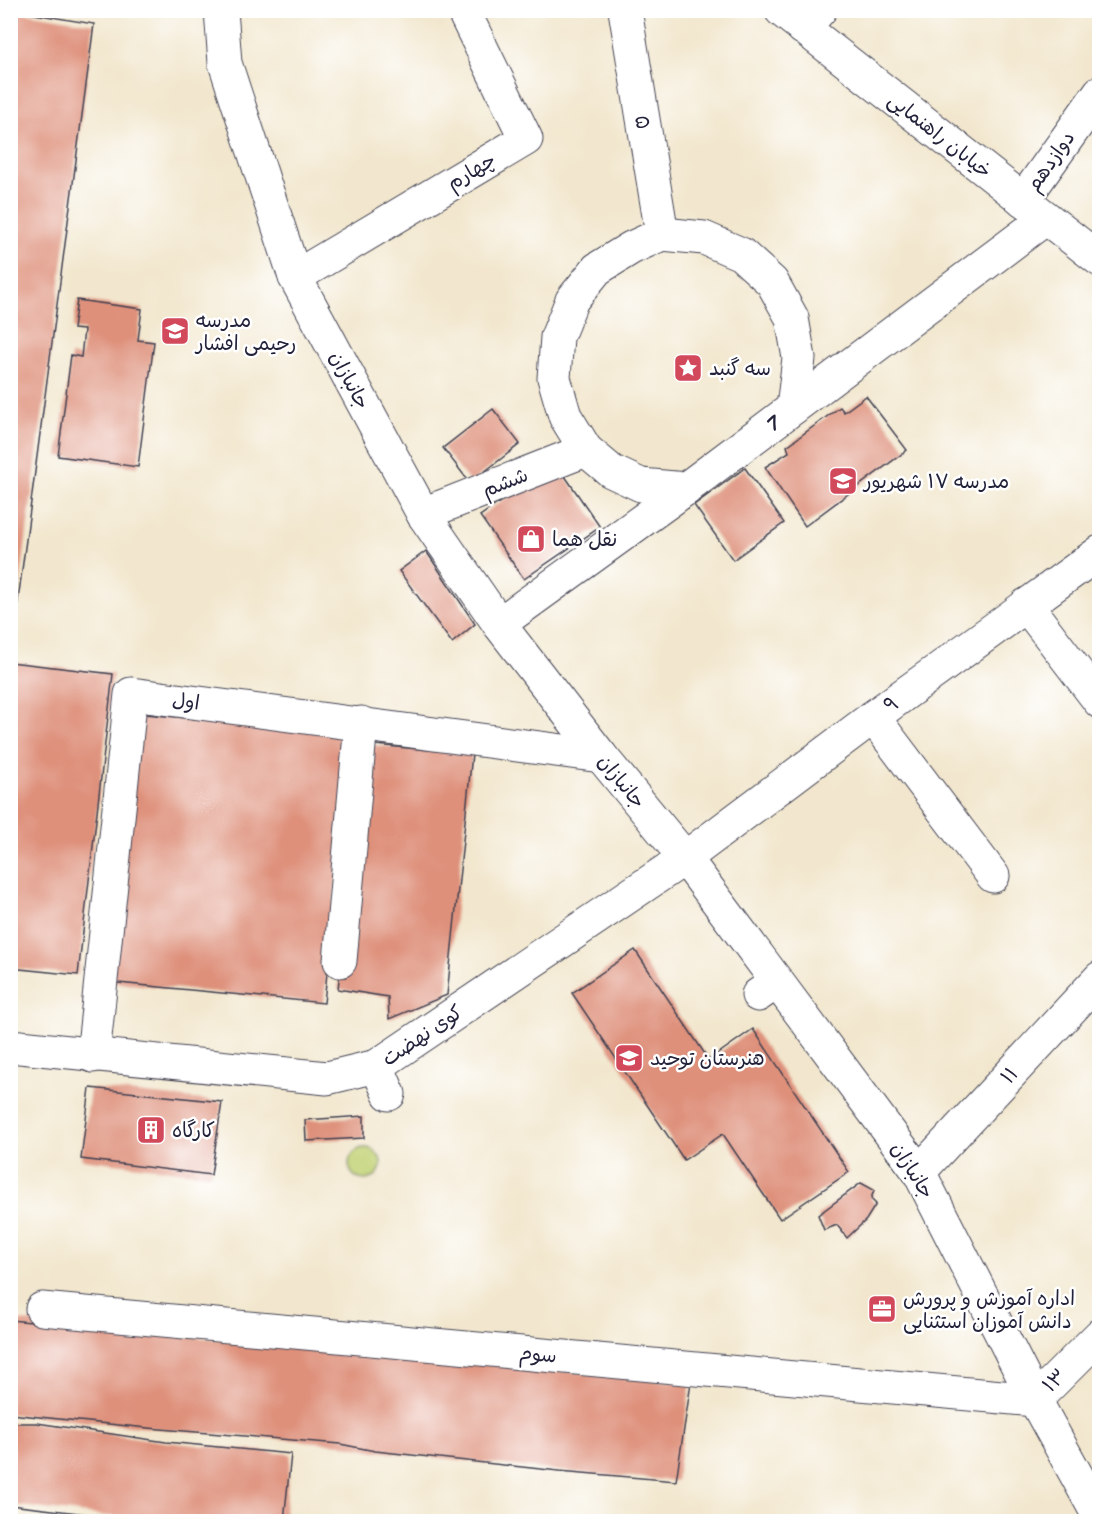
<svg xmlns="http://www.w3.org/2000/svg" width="1110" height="1532" font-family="Sriracha,'Playpen Sans Arabic',sans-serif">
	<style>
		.green { fill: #c1d275; stroke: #727a58; stroke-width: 1.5 }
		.building { fill: #de907a }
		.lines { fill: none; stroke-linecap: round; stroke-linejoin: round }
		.street-casing { stroke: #414051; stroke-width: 35 }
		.secondary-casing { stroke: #414051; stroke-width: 35 }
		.street { stroke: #fff; stroke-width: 33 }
		.secondary { stroke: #fff; stroke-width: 33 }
		.labels { text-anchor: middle; stroke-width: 5; stroke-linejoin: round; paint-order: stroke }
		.street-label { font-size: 20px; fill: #22223b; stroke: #fff }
		.poi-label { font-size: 20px; fill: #22223b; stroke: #fff; text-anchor: start }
	</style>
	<rect width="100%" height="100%" fill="#fff"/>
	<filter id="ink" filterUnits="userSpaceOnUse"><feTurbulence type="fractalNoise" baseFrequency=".0167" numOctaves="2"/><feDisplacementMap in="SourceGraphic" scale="12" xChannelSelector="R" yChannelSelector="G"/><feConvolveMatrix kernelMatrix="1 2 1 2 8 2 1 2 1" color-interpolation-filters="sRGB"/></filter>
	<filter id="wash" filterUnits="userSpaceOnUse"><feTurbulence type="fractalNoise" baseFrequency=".008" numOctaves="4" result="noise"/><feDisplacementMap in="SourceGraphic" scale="24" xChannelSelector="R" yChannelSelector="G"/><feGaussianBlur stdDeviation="1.35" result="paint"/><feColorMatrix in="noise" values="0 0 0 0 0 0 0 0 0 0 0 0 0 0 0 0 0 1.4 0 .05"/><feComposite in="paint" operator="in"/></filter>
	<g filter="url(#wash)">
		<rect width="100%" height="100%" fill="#f2e7ce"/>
		<path class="green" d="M349 1164a16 16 0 1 1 32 0a16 16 0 1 1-32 0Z"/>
		<g id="blocks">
			<path class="building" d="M10 10 94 24 12 646H10Z
				M77 300 142 309 138 340 154 342 138 467 58 456 71 355 81 357 84 330 73 329Z
				M866 396 907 450 805 526 765 467 789 452 787 446 840 407 844 412Z
				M493 409 520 444 470 483 443 448Z
				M556 463 600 527 524 579 480 516Z
				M745 468 784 523 733 560 694 505Z
				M426 551 475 624 452 643 399 571Z
				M10 662 113 674 78 975 10 968Z
				M135 713 351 734 324 1003 108 982Z
				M364 744 472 754 447 995 389 1019 388 997 338 989Z
				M635 950 709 1060 753 1029 849 1172 780 1219 723 1134 684 1160 572 993Z
				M90 1088 222 1102 211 1175 81 1159Z
				M364 1116V1138L306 1141 305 1120Z
				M861 1183 874 1190 871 1199 876 1204 866 1220 847 1238 837 1225 824 1230 818 1215Z
				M10 1320 691 1383 676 1481 559 1471 375 1451 340 1444 148 1428 10 1414Z
				M10 1423H37L166 1442 291 1454 284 1521H180L104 1516 10 1505Z"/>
		</g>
	</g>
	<g filter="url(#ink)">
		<use href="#blocks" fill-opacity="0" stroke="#414051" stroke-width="1.5"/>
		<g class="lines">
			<g class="street-casing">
				<g id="street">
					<path d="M625 10 662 234"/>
					<path d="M803 28 820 10"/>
					<path d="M1023 200 1100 92"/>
					<path d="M295 277 526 139 463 10"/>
					<path d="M686 489 641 485 611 471 586 450 565 416 554 378 557 337 572 300 597 269 631 248 662 234 704 238 741 254 772 282 792 318 799 358 793 408"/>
					<path d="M423 514 586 450"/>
					<path d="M1026 605 1100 702"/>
					<path id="s1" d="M499 624 672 499 1046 218"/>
					<path d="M873 717 993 876"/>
					<path d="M685 858 873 717 1100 552"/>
					<path d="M340 961 361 723"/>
					<path d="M758 995 777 982"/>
					<path d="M93 1056 131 694 601 756"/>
					<path d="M377 1066 389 1094"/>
					<path d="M919 1172 1100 978"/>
					<path d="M42 1309 1035 1400 1100 1335"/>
				</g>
			</g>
			<g class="secondary-casing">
				<path id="secondary" d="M221 10 225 63 295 277 423 514 499 624 601 756 685 858 919 1172 1035 1400 1100 1518
					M781 10 1100 260
					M10 1046 327 1078 377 1066 685 858"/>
			</g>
			<use href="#street" class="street"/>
			<use href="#secondary" class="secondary"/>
		</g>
	</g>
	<defs>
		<g id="school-square" transform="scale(1.5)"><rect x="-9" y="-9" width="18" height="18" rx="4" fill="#d1495b" stroke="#fff"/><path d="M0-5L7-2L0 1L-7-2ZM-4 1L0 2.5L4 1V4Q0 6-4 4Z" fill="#fff"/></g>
		<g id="sight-square" transform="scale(1.5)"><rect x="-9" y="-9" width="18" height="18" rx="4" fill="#d1495b" stroke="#fff"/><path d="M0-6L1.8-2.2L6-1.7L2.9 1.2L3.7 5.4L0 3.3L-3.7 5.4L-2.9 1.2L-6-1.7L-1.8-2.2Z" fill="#fff"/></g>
		<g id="shop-square" transform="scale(1.5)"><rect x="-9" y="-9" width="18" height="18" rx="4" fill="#d1495b" stroke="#fff"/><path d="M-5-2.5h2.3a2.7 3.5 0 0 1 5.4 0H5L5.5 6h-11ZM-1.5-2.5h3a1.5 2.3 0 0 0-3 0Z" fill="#fff"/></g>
		<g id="building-square" transform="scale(1.5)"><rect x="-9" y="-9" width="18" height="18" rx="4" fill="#d1495b" stroke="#fff"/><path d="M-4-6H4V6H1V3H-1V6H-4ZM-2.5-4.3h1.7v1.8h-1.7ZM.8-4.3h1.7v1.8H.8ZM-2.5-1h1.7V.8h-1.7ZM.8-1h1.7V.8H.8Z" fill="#fff"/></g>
		<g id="office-square" transform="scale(1.5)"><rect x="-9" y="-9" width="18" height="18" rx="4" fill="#d1495b" stroke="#fff"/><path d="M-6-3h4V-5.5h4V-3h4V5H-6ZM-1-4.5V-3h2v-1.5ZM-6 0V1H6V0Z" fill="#fff"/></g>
	</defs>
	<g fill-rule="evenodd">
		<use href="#school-square" x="175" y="331"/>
		<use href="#sight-square" x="688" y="368"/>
		<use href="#school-square" x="843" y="481"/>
		<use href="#shop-square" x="531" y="539"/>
		<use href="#school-square" x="629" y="1058"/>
		<use href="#building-square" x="151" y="1130"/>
		<use href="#office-square" x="882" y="1309"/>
	</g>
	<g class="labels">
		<g class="street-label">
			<text transform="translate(643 122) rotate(80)" y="7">۵</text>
			<text transform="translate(940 135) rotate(38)" y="7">خیابان راهنمایی</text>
			<text transform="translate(1050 161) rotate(-55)" y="7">دوازدهم</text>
			<text transform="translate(471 171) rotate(-31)" y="7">چهارم</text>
			<text transform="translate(350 380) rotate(62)" y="7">جانبازان</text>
			<text dy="7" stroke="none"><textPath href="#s1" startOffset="340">7</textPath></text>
			<text transform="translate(505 482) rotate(-21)" y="7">ششم</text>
			<text transform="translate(186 701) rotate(7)" y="7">اول</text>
			<text transform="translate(891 704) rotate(-36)" y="7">۹</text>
			<text transform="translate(622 781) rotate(51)" y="7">جانبازان</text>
			<text transform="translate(422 1035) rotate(-34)" y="7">کوی نهضت</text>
			<text transform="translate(1009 1075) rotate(-47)" y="7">۱۱</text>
			<text transform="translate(913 1170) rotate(58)" y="7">جانبازان</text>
			<text transform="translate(538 1354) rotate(5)" y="7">سوم</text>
			<text transform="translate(1054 1380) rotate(-45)" y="7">۱۳</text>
		</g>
		<g class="poi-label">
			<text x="196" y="327">مدرسه<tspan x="196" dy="23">رحیمی افشار</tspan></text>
			<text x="709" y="375">سه گنبد</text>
			<text x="864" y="488">مدرسه ۱۷ شهریور</text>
			<text x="552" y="546">نقل هما</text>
			<text x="650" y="1065">هنرستان توحید</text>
			<text x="172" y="1137">کارگاه</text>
			<text x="903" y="1305">اداره آموزش و پرورش<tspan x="903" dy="23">دانش آموزان استثنایی</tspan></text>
		</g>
	</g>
	<rect width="1110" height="1532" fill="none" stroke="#fff" stroke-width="36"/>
</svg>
